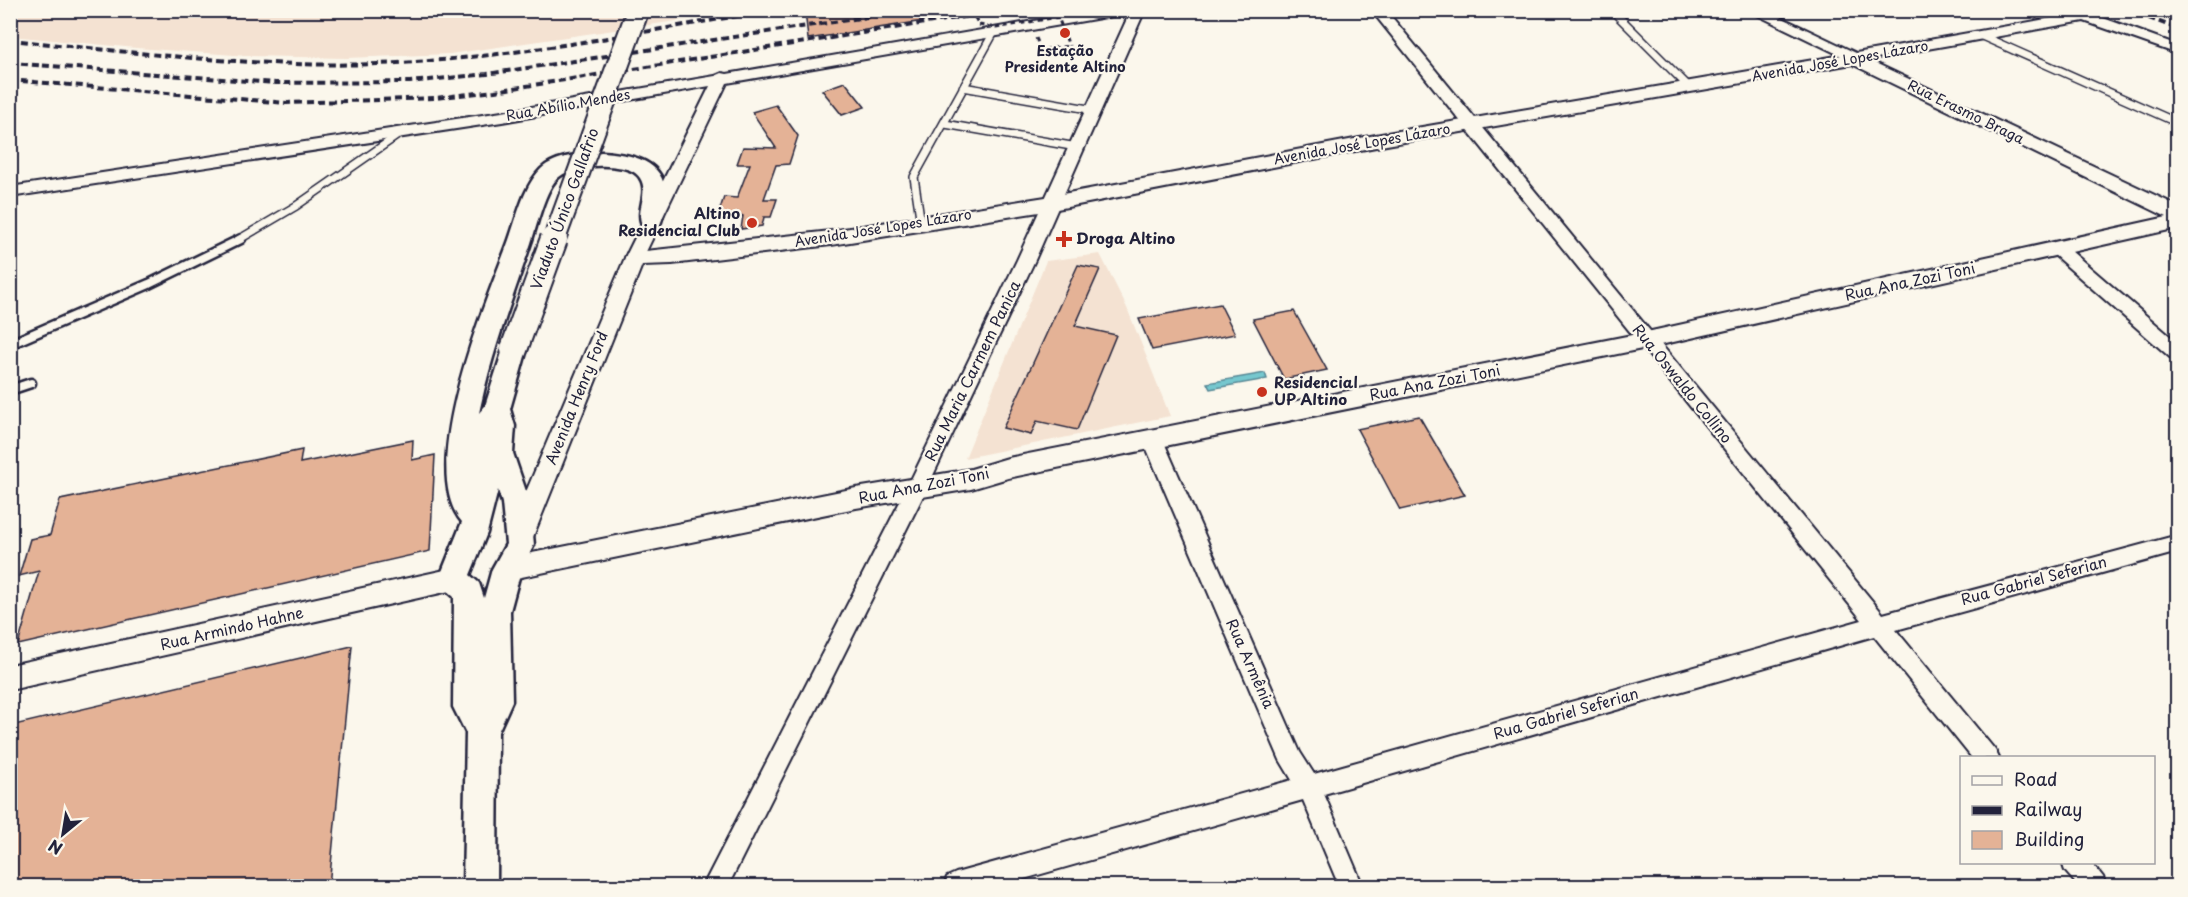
<svg xmlns="http://www.w3.org/2000/svg" width="2188" height="897" font-family="'Playpen Sans',sans-serif">
	<style>
		.built { fill: #f4e2d2 }
		.water { fill: #76c7ce; stroke: #548593; stroke-width: 1.5 }
		.building { fill: #e4b296; stroke: #22223b; stroke-width: 1.5 }
		.lines { fill: none; stroke-linecap: round; stroke-linejoin: round }
		.service-far1-casing { stroke: #22223b; stroke-width: 10 }
		.service-casing { stroke: #22223b; stroke-width: 13 }
		.minor-casing { stroke: #22223b; stroke-width: 4 }
		.tertiary-casing { stroke: #22223b; stroke-width: 4 }
		.secondary-casing { stroke: #22223b; stroke-width: 5 }
		.path { stroke: #22223b; stroke-width: 3; stroke-dasharray: 4.5 4; stroke-linecap: butt }
		.service-far1 { stroke: #fbf7ec; stroke-width: 7 }
		.service { stroke: #fbf7ec; stroke-width: 8 }
		.minor { fill: #fbf7ec; fill-rule: evenodd }
		.tertiary { fill: #fbf7ec; fill-rule: evenodd }
		.secondary { fill: #fbf7ec; fill-rule: evenodd }
		.rail { stroke: #22223b; stroke-width: 4; stroke-dasharray: 7 4; stroke-linecap: butt }
		.secondary-bridge-far1-casing { stroke: #22223b; stroke-width: 25; stroke-linecap: butt }
		.secondary-bridge-casing { stroke: #22223b; stroke-width: 30; stroke-linecap: butt }
		.path-bridge { stroke: #22223b; stroke-width: 3; stroke-dasharray: 4.5 4; stroke-linecap: butt }
		.secondary-bridge-far1 { stroke: #fbf7ec; stroke-width: 21 }
		.secondary-bridge { stroke: #fbf7ec; stroke-width: 26 }
		.poi-dot { fill: #c8321e; stroke: #fbf7ec; stroke-width: 2 }
		.labels { text-anchor: middle; stroke-width: 4.5; stroke-linejoin: round; paint-order: stroke }
		.far-poi-label { font-size: 14px; font-weight: bold; fill: #22223b; stroke: #fbf7ec }
		.far-street-label { font-size: 14px; fill: #22223b; stroke: #fbf7ec }
		.street-label { font-size: 15px; fill: #22223b; stroke: #fbf7ec }
		.poi-label { font-size: 15px; font-weight: bold; fill: #22223b; stroke: #fbf7ec; text-anchor: start }
	</style>
	<rect width="100%" height="100%" fill="#fbf7ec"/>
	<filter id="ink" filterUnits="userSpaceOnUse"><feTurbulence type="fractalNoise" baseFrequency=".0167" numOctaves="2"/><feDisplacementMap in="SourceGraphic" scale="12" xChannelSelector="R" yChannelSelector="G"/><feConvolveMatrix kernelMatrix="1 2 1 2 8 2 1 2 1" color-interpolation-filters="sRGB"/></filter>
	<g filter="url(#ink)">
		<path class="built" d="M11 10 745 11 450 54 346 58 248 56 136 48 11 36Z
			M1100 254 1127 308 1170 416 965 458 1046 261Z"/>
		<path class="water" d="M1265 373 1267 379 1210 389 1207 383Z"/>
		<path class="building" d="M805 10H922L923 21 808 39Z
			M845 82 865 107 842 115 822 90Z
			M776 105 798 136 789 164 776 165 764 199H777L771 217H764L762 226 741 229 743 216 718 215 724 197 737 198 750 164H737L743 147 776 148 752 112Z
			M1078 265 1100 269 1075 326 1116 335 1077 430 1037 421 1031 435 1003 428Z
			M1220 304 1235 334 1152 350 1139 319Z
			M1294 311 1327 370 1284 379 1253 319Z
			M1419 416 1465 495 1400 510 1357 429Z
			M413 440 412 460 435 455 430 551 18 645 39 571 19 576 30 539 50 535 60 500 302 450 300 463Z
			M352 646 329 886H10V726Z"/>
		<g class="lines">
			<g class="service-far1-casing">
				<path id="service-far1" d="M1612 10 1689 87
					M1982 36 2178 123
					M963 87 1094 110
					M945 124 1077 147
					M921 224 914 177 993 34
					M238 240 296 206 401 133"/>
			</g>
			<g class="service-casing">
				<path id="service" d="M10 344 149 284 241 239
					M10 390 31 383"/>
			</g>
			<g class="minor-casing">
				<path id="minor" d="M1097 10H1131L1124 14 727 83 643 258 640 262H628L625 258 710 86 502 122 10 197V187L502 112 715 76 722 73 727 74Z
					M1131 10H1145L1035 260 927 488 728 886H703L907 488 1017 260Z
					M1371 10H1386L1883 614 2178 535V552L1896 630 1995 750 1999 758H1972L1874 636 1324 794 1363 886H1339L1303 800 999 886H944L947 877 956 873 1292 780 1280 760 1143 440 1146 435 1153 433 1160 435 1163 440 1300 752 1314 774 1862 620Z
					M1747 10H1766L1856 53 2069 15 2070 10H2081L2178 45V54L2084 21 1854 62Z
					M2058 243 2064 245 2178 343V360L2172 359 2052 253 2050 249 2052 245Z
					M2062 862H2091L2103 877 2106 886H2078L2065 871Z"/>
			</g>
			<g class="tertiary-casing">
				<path id="tertiary" d="M1854 53 2178 206V228L1647 348 1008 478 971 489 856 508 507 580 498 577 494 569 498 561 507 558 856 488 971 469 1008 458 1647 332 2167 217 1852 64 1381 146 1052 210 831 245 672 264 642 265 533 537 529 544 520 547 511 544 507 537 627 253 831 231 1052 196 1381 134Z
					M454 568 463 571 467 579 463 587 454 590 10 690V665Z"/>
			</g>
			<g class="secondary-casing">
				<path id="secondary" d="M602 152C632 154 668 161 665 199 664 208 664 218 659 226L651 229 643 226C634 212 650 193 640 178 634 168 618 167 607 166 592 165 572 167 559 177 545 188 537 226 531 243 513 297 493 349 481 404L479 413 485 406 505 343 514 340 523 343 527 349 510 409 515 426 513 453 530 503 534 545 521 570 510 611 512 701 498 732 497 886H463L466 733 453 707 454 597 444 588 439 579 462 522C416 469 484 306 506 248 516 223 522 188 541 169 556 155 583 154 602 152ZM498 490 502 503 506 544 492 569 484 598 479 583 470 575 487 533Z"/>
			</g>
			<path class="path" d="M1036 38 1041 50 1069 46"/>
			<use href="#service-far1" class="service-far1"/>
			<use href="#service" class="service"/>
			<use href="#minor" class="minor"/>
			<use href="#tertiary" class="tertiary"/>
			<use href="#secondary" class="secondary"/>
			<path class="rail" d="M2128 10 2178 29
				M2159 10 2178 17
				M10 40C132 52 255 68 377 64 511 59 643 31 774 10
				M10 63 275 83 410 82 487 74 914 10
				M10 80 287 103 435 98 495 91 1008 10"/>
			<g class="secondary-bridge-far1-casing">
				<path id="secondary-bridge-far1" d="M554 240 638 10"/>
			</g>
			<g class="secondary-bridge-casing">
				<path id="secondary-bridge" d="M514 349 554 239"/>
			</g>
			<path class="path-bridge" d="M971 10 979 25 996 28 1058 17 1069 46"/>
			<use href="#secondary-bridge-far1" class="secondary-bridge-far1"/>
			<use href="#secondary-bridge" class="secondary-bridge"/>
		</g>
	</g>
	<g class="poi-dot">
		<circle cx="1065" cy="33" r="6"/>
		<circle cx="752" cy="223" r="6"/>
		<path d="M1061 230h6v6h6v6h-6v6h-6v-6h-6v-6h6z"/>
		<circle cx="1262" cy="392" r="6"/>
	</g>
	<g class="labels">
		<g class="far-poi-label">
			<text x="1065" y="56">Estação<tspan x="1065" dy="16">Presidente Altino</tspan></text>
		</g>
		<g class="far-street-label">
			<text transform="translate(1840 61) rotate(-10)" y="5">Avenida José Lopes Lázaro</text>
			<text transform="translate(568 105) rotate(-10)" y="5">Rua Abílio Mendes</text>
			<text transform="translate(1966 112) rotate(26)" y="5">Rua Erasmo Braga</text>
			<text transform="translate(1362 144) rotate(-10)" y="5">Avenida José Lopes Lázaro</text>
			<text transform="translate(883 228) rotate(-9)" y="5">Avenida José Lopes Lázaro</text>
		</g>
		<g class="street-label">
			<text transform="translate(565 209) rotate(-70)" y="5">Viaduto Único Gallafrio</text>
			<text transform="translate(1910 282) rotate(-12)" y="5">Rua Ana Zozi Toni</text>
			<text transform="translate(973 371) rotate(-64)" y="5">Rua Maria Carmem Panica</text>
			<text transform="translate(1435 383) rotate(-11)" y="5">Rua Ana Zozi Toni</text>
			<text transform="translate(1682 384) rotate(51)" y="5">Rua Oswaldo Collino</text>
			<text transform="translate(577 398) rotate(-68)" y="5">Avenida Henry Ford</text>
			<text transform="translate(924 486) rotate(-11)" y="5">Rua Ana Zozi Toni</text>
			<text transform="translate(2034 581) rotate(-15)" y="5">Rua Gabriel Seferian</text>
			<text transform="translate(232 629) rotate(-13)" y="5">Rua Armindo Hahne</text>
			<text transform="translate(1250 664) rotate(66)" y="5">Rua Armênia</text>
			<text transform="translate(1566 714) rotate(-16)" y="5">Rua Gabriel Seferian</text>
		</g>
		<g class="poi-label">
			<text x="740" y="219" text-anchor="end">Altino<tspan x="740" dy="17">Residencial Club</tspan></text>
			<text x="1076" y="244">Droga Altino</text>
			<text x="1274" y="388">Residencial<tspan x="1274" dy="17">UP Altino</tspan></text>
		</g>
	</g>
	<rect width="2188" height="897" fill="none" stroke="#fbf7ec" stroke-width="36"/>
	<rect x="18" y="18" width="2152" height="861" fill="none" stroke="#22223b" stroke-width="2" filter="url(#ink)"/>
	<rect x="1960" y="756" width="195" height="108" fill="#fbf7ec" stroke="#a4a2a5" stroke-width="1.5"/>
	<rect x="1972" y="776" width="30" height="9" fill="#fbf7ec" stroke="#a4a2a5" stroke-width="1.5"/>
	<text x="2014" y="786" font-size="18" fill="#22223b">Road</text>
	<rect x="1972" y="806" width="30" height="9" fill="#22223b" stroke="#a4a2a5" stroke-width="1.5"/>
	<text x="2014" y="816" font-size="18" fill="#22223b">Railway</text>
	<rect x="1972" y="831" width="30" height="18" fill="#e4b296" stroke="#a4a2a5" stroke-width="1.5"/>
	<text x="2014" y="846" font-size="18" fill="#22223b">Building</text>
	<g transform="translate(63 834) rotate(210)" stroke="#fbf7ec" stroke-width="4.5" paint-order="stroke">
	<path d="M0-4.5L10 22L0 15L-10 22Z" fill="#22223b"/>
	<text y="-9" font-size="16" font-weight="bold" text-anchor="middle" fill="#22223b">N</text>
	</g>
</svg>
